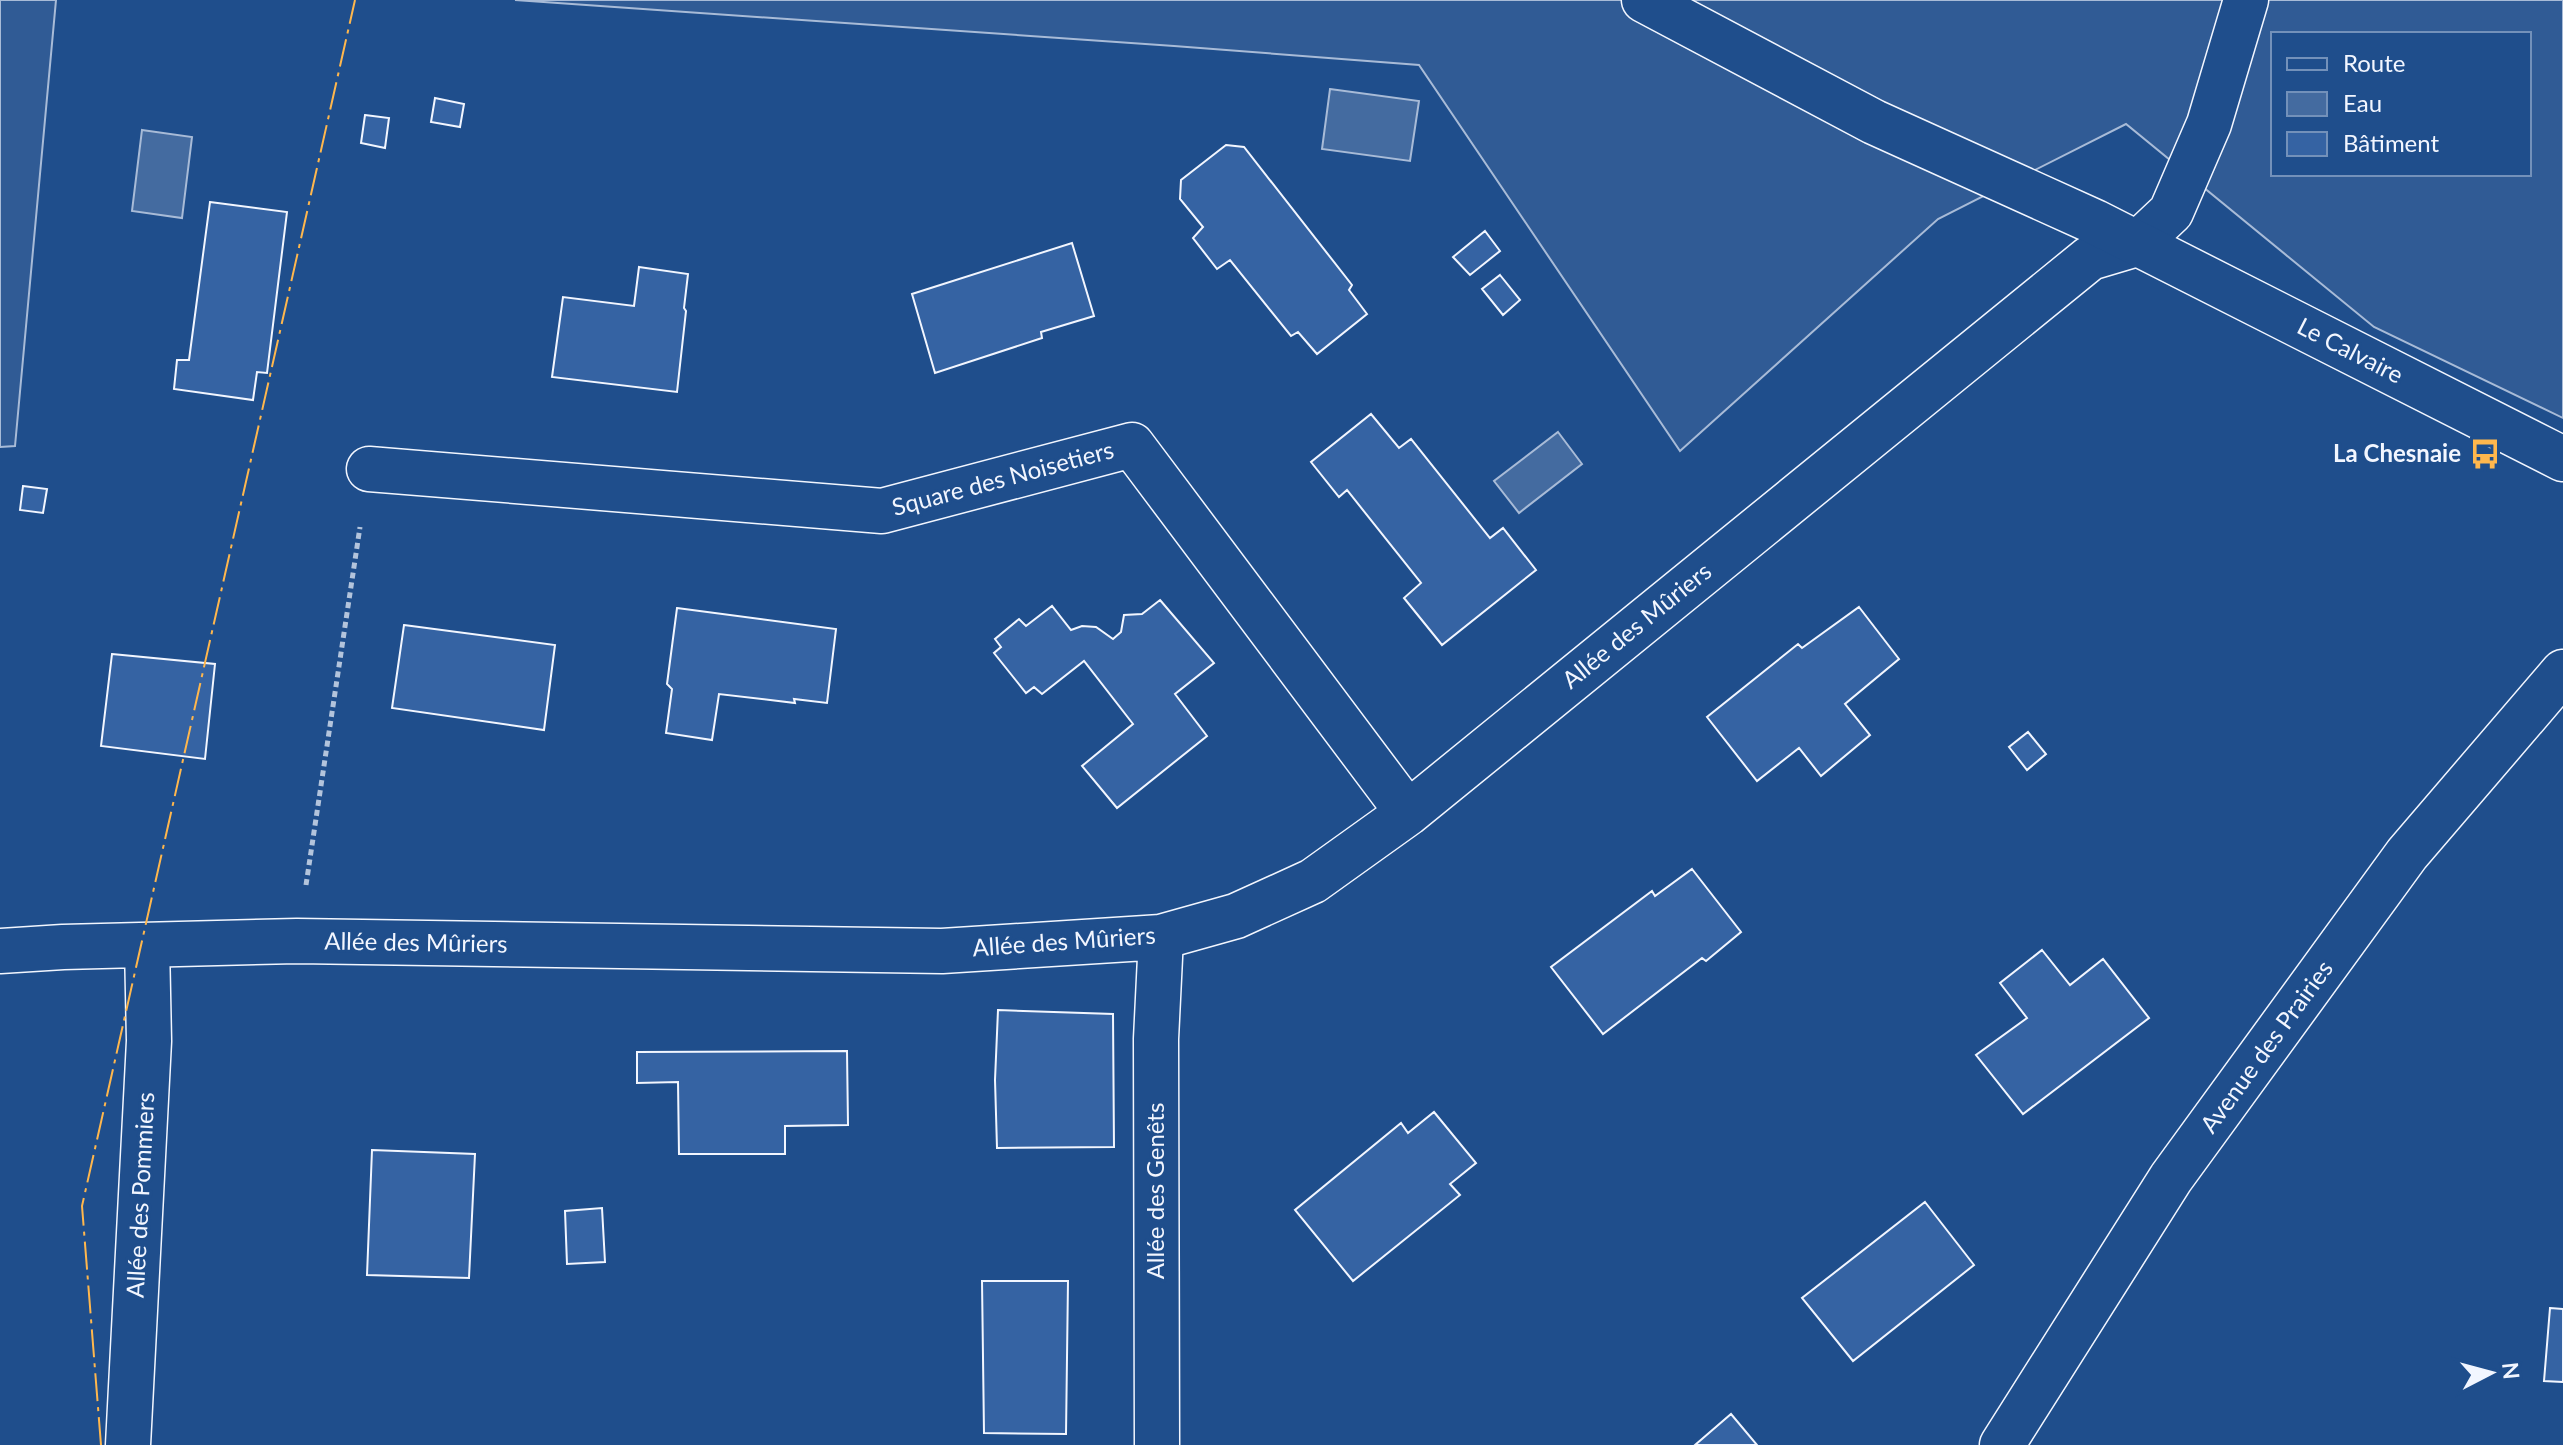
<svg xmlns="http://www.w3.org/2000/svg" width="2563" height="1445" font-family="Lato,sans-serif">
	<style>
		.built { fill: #305b95; stroke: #a8bbd7; stroke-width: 2; fill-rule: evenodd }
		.water { fill: #446ba0; stroke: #a8bbd7; stroke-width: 2 }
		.building { fill: #3563a3; stroke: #f2f6ff; stroke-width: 2 }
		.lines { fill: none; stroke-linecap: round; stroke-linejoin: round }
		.street-casing { stroke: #f2f6ff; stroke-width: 47 }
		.secondary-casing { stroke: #f2f6ff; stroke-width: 47 }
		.path { stroke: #b3c4dc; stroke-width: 5; stroke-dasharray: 6 4; stroke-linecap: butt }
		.street { stroke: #1f4e8c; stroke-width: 44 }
		.secondary { stroke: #1f4e8c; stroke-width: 44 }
		.power { stroke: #ffb74d; stroke-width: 2; stroke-dasharray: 28 6 4 6; stroke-linecap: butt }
		.labels { text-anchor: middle; stroke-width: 6; stroke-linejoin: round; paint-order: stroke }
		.street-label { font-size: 24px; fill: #f2f6ff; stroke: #1f4e8c }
		.poi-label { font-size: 24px; font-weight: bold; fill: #f2f6ff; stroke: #1f4e8c; text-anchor: end }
	</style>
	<rect width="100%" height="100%" fill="#1f4e8c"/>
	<path class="built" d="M0 0H56L15 446 0 447Z
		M515 0H2563V418L2374 327 2126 124 1938 219 1680 451 1419 65 1174 46ZM2273 34H2529V174H2273Z"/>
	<path class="water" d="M1330 89 1419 101 1410 161 1322 149Z
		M142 130 192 137 182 218 132 211Z
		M1558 432 1582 464 1519 513 1494 481Z"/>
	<path class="building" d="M435 98 464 104 460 127 431 122Z
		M365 115 389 118 385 148 361 143Z
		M1226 145 1244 147 1352 285 1349 290 1367 314 1317 354 1298 332 1291 336 1230 260 1217 269 1193 238 1203 227 1180 199 1181 180Z
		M210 202 287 212 267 373 257 372 253 400 174 389 177 360H189Z
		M1485 231 1500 251 1470 275 1453 257Z
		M1072 243 1094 316 1041 332 1042 338 935 373 912 294Z
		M639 267 688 274 684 308 686 311 677 392 552 377 563 297 634 306Z
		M1500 275 1520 300 1503 315 1482 289Z
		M1371 414 1399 448 1411 439 1490 538 1503 528 1536 570 1442 645 1404 598 1421 583 1347 490 1339 497 1311 462Z
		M23 486 47 489 43 513 20 510Z
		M1160 600 1214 663 1175 694 1207 736 1117 808 1082 766 1133 724 1084 661 1042 694 1034 687 1026 693 994 653 1001 647 995 639 1019 619 1026 626 1052 606 1071 630 1082 626 1096 627 1113 639 1121 632 1124 615 1142 614Z
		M1859 607 1899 659 1845 704 1870 735 1821 776 1799 748 1757 781 1707 717 1798 644 1802 648Z
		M677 608 836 629 827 703 794 699 795 703 719 694 712 740 666 733 672 689 667 684Z
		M404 625 555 645 544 730 392 708Z
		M112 654 215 664 205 759 101 746Z
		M2028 732 2046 754 2027 770 2009 747Z
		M1692 869 1741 932 1706 961 1702 958 1603 1034 1551 967 1652 891 1655 896Z
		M2042 950 2070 985 2103 959 2149 1018 2023 1114 1976 1055 2027 1018 2000 983Z
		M998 1010 1113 1014 1114 1147 997 1148 995 1080Z
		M847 1051 848 1125 785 1126V1154H679L678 1082 637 1083V1052Z
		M1434 1112 1476 1163 1450 1184 1460 1195 1353 1281 1295 1210 1401 1123 1408 1133Z
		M372 1150 475 1154 469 1278 367 1275Z
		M1925 1202 1974 1265 1853 1361 1802 1298Z
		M602 1208 605 1262 567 1264 565 1211Z
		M982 1281H1068L1066 1434 984 1433Z
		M2550 1308 2563 1309V1382L2544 1381Z
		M1731 1414 1757 1445H1695Z"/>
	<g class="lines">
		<g class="street-casing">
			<path id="street" d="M369 469 882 511 1132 445 1408 813
				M0 951 63 947 297 941 942 951 1161 937 1236 916 1313 881 1408 813 2090 258 2137 244 2171 212 2209 124 2246 0
				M128 1445 149 1041 147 945
				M1157 1445 1156 1039 1161 937
				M2002 1445 2171 1178 2407 854 2563 672"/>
		</g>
		<g class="secondary-casing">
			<path id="secondary" d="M1644 0 1874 122 2095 222 2563 459"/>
		</g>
		<path class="path" d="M306 885 360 527"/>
		<use href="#street" class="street"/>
		<use href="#secondary" class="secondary"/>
		<path class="power" d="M101 1445 82 1206 355 0"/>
	</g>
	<defs>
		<g id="bus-bare" transform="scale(2.4)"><path d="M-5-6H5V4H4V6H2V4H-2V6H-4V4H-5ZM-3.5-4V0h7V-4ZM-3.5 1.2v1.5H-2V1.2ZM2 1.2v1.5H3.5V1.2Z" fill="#ffb74d" stroke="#1f4e8c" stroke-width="2.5" paint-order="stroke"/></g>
	</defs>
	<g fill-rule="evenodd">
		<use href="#bus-bare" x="2485" y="454"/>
	</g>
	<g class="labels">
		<g class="street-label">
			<text transform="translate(2350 351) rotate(27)" y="8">Le Calvaire</text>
			<text transform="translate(1003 479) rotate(-15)" y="8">Square des Noisetiers</text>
			<text transform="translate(1637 626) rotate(-39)" y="8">Allée des Mûriers</text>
			<text transform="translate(1064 942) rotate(-4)" y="8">Allée des Mûriers</text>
			<text transform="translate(416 943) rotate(1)" y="8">Allée des Mûriers</text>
			<text transform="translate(2267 1047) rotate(-54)" y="8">Avenue des Prairies</text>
			<text transform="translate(1156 1191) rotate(-90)" y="8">Allée des Genêts</text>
			<text transform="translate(141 1195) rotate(-87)" y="8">Allée des Pommiers</text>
		</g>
		<g class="poi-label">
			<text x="2461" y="462">La Chesnaie</text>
		</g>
	</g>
	<rect x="2271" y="32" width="260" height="144" fill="#1f4e8c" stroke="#7391ba" stroke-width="2"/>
	<rect x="2287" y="58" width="40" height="12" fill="#1f4e8c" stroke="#7391ba" stroke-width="2"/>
	<text x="2343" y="72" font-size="24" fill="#f2f6ff">Route</text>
	<rect x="2287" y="92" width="40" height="24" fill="#446ba0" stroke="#7391ba" stroke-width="2"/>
	<text x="2343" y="112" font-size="24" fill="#f2f6ff">Eau</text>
	<rect x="2287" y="132" width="40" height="24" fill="#3563a3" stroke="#7391ba" stroke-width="2"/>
	<text x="2343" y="152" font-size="24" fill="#f2f6ff">Bâtiment</text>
	<g transform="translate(2491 1373) rotate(84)" stroke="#1f4e8c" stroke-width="6" paint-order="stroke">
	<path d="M0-6L14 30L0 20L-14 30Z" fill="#f2f6ff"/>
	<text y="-12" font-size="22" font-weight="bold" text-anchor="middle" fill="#f2f6ff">N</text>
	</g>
</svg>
